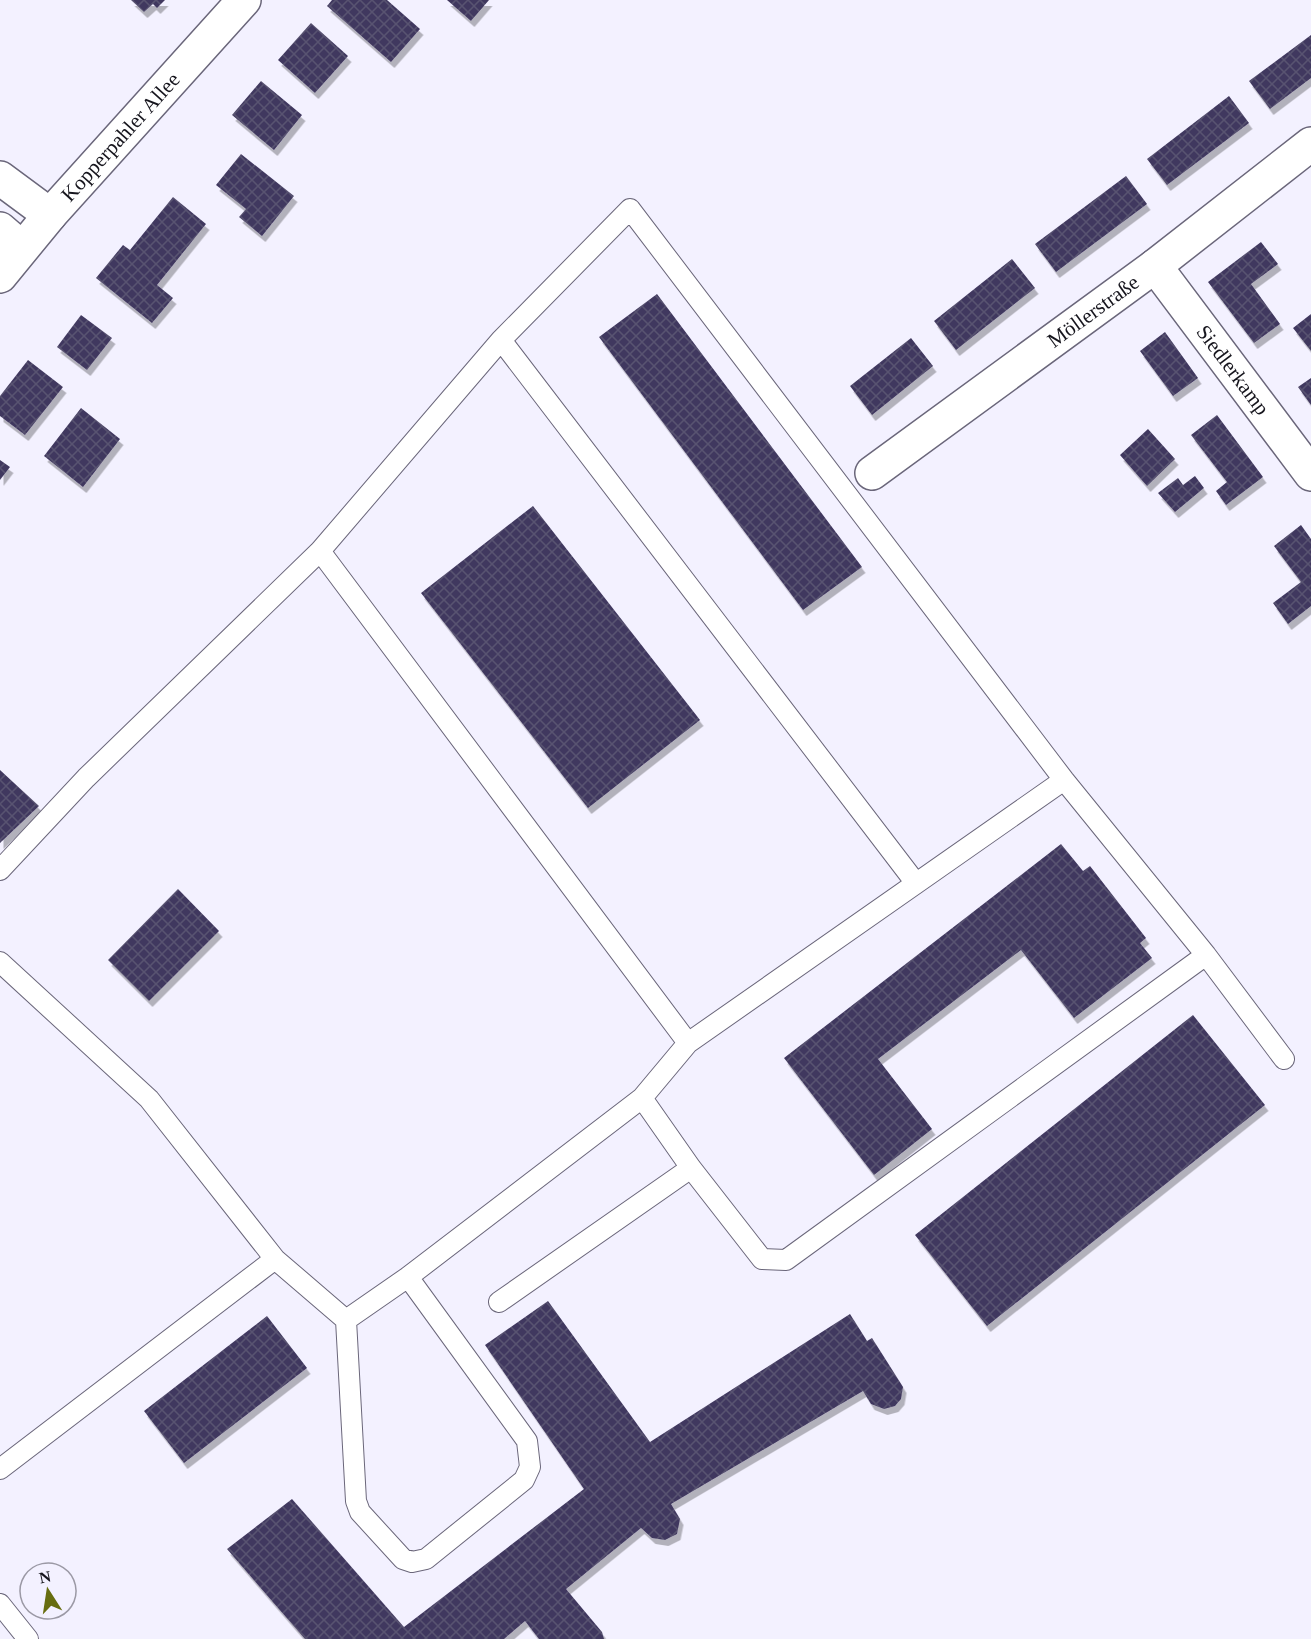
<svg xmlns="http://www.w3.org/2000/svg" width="1311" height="1639" font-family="Georgia,serif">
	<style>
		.building { fill: url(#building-cross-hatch); filter: url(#shadow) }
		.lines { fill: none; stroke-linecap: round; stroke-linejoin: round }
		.lane-casing { stroke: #6a667a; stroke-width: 22 }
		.street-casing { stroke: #6a667a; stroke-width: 36 }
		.secondary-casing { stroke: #6a667a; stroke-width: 36 }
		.lane { stroke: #fff; stroke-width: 20 }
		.street { stroke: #fff; stroke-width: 33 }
		.secondary { stroke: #fff; stroke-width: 33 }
		.labels { text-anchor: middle; stroke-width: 6; stroke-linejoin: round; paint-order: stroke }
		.street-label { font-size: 21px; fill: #16151d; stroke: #f3f1ff }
	</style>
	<defs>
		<pattern id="building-cross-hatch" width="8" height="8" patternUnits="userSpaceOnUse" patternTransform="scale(1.5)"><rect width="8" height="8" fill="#41395f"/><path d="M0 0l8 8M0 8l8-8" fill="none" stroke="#595371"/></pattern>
		<filter id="shadow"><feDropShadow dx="3.5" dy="6" stdDeviation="0" flood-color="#0004"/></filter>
	</defs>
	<rect width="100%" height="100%" fill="#f3f1ff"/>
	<path class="building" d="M131 0H165L157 8 153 4 144 12Z
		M332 0H387L420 29 391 62 327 6Z
		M447 0H489L471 21Z
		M311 23 348 56 315 93 278 60Z
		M1311 35V78L1270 109 1249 81Z
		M261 81 302 115 274 150 232 115Z
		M1229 96 1249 123 1167 185 1147 159Z
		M241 154 294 196 262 236 239 217 246 209 216 185Z
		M1126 176 1147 204 1056 272 1035 244Z
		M173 197 206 224 157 285 173 298 152 323 96 278 123 245 130 250Z
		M1261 242 1278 264 1251 284 1280 324 1254 343 1208 282Z
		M1012 259 1035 288 956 350 934 321Z
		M657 294 862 567 803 610 599 337Z
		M1311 314V351L1293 328Z
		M81 315 112 338 87 370 57 347Z
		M1165 332 1198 378 1173 396 1140 351Z
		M911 338 933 366 872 415 850 386Z
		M28 360 63 387 25 435 0 416V396Z
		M1311 378V405L1298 387Z
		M81 408 120 439 83 487 44 456Z
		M1217 415 1263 477 1226 505 1216 491 1227 482 1191 435Z
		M1148 429 1175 459 1147 486 1120 455Z
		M0 460 10 467 0 480Z
		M1195 476 1204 488 1175 512 1158 493 1178 478 1183 485Z
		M533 506 700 720 588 808 421 593Z
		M1301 525 1311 539V606L1288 624 1273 603 1301 582 1274 546Z
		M0 770 39 806 0 843Z
		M1061 844 1083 871 1090 866 1146 938 1140 943 1152 958 1074 1018 1021 950 878 1059 932 1129 874 1175 784 1058Z
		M178 889 219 931 149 1001 108 960Z
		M1193 1015 1265 1105 987 1326 915 1235Z
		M548 1301 650 1442 850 1314 867 1341 872 1338 903 1387 901 1399 895 1406 884 1409 871 1404 863 1391 671 1504 680 1519 677 1534 665 1540 652 1538 641 1528 566 1589 602 1632 604 1639H539L525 1621 504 1639H305L227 1549 292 1499 404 1627 584 1489 485 1345Z
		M267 1316 307 1368 184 1463 144 1411Z"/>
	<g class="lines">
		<g class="lane-casing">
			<path id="lane" d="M501 340 915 882
				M320 551 688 1043
				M0 870 86 778 320 551 501 340 630 209 1064 780 1206 955 1284 1059
				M0 962 149 1099 275 1259 346 1320 356 1501 360 1512 403 1559 412 1562 426 1559 524 1480 530 1467 527 1441 408 1277
				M642 1098 691 1168 762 1259 786 1260 1206 955
				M499 1302 691 1168
				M346 1320 408 1277 642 1098 688 1043 1064 780
				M0 1469 275 1259
				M0 1604 28 1639"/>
		</g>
		<g class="street-casing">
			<g id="street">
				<path d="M0 178 50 215"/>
				<path d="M0 229 22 248"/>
				<path id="s1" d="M1155 266 1311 474"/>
				<path id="s2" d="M872 473 1155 266 1311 144"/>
			</g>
		</g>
		<g class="secondary-casing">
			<g id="secondary">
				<path id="s3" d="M0 276 50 215 244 0"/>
			</g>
		</g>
		<use href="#lane" class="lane"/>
		<use href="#street" class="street"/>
		<use href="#secondary" class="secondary"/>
	</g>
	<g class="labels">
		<g class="street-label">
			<text dy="7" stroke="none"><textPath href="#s3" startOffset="184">Kopperpahler Allee</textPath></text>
			<text dy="7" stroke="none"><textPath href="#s2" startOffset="274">Möllerstraße</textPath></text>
			<text dy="7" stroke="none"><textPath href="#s1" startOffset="130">Siedlerkamp</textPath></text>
		</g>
	</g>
	<g transform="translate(48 1591) rotate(348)"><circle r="28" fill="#f3f1ff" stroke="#9b99a5" stroke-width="1.5"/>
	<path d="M0-4.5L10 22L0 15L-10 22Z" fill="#676d10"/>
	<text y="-9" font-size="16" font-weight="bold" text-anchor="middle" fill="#16151d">N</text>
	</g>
</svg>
